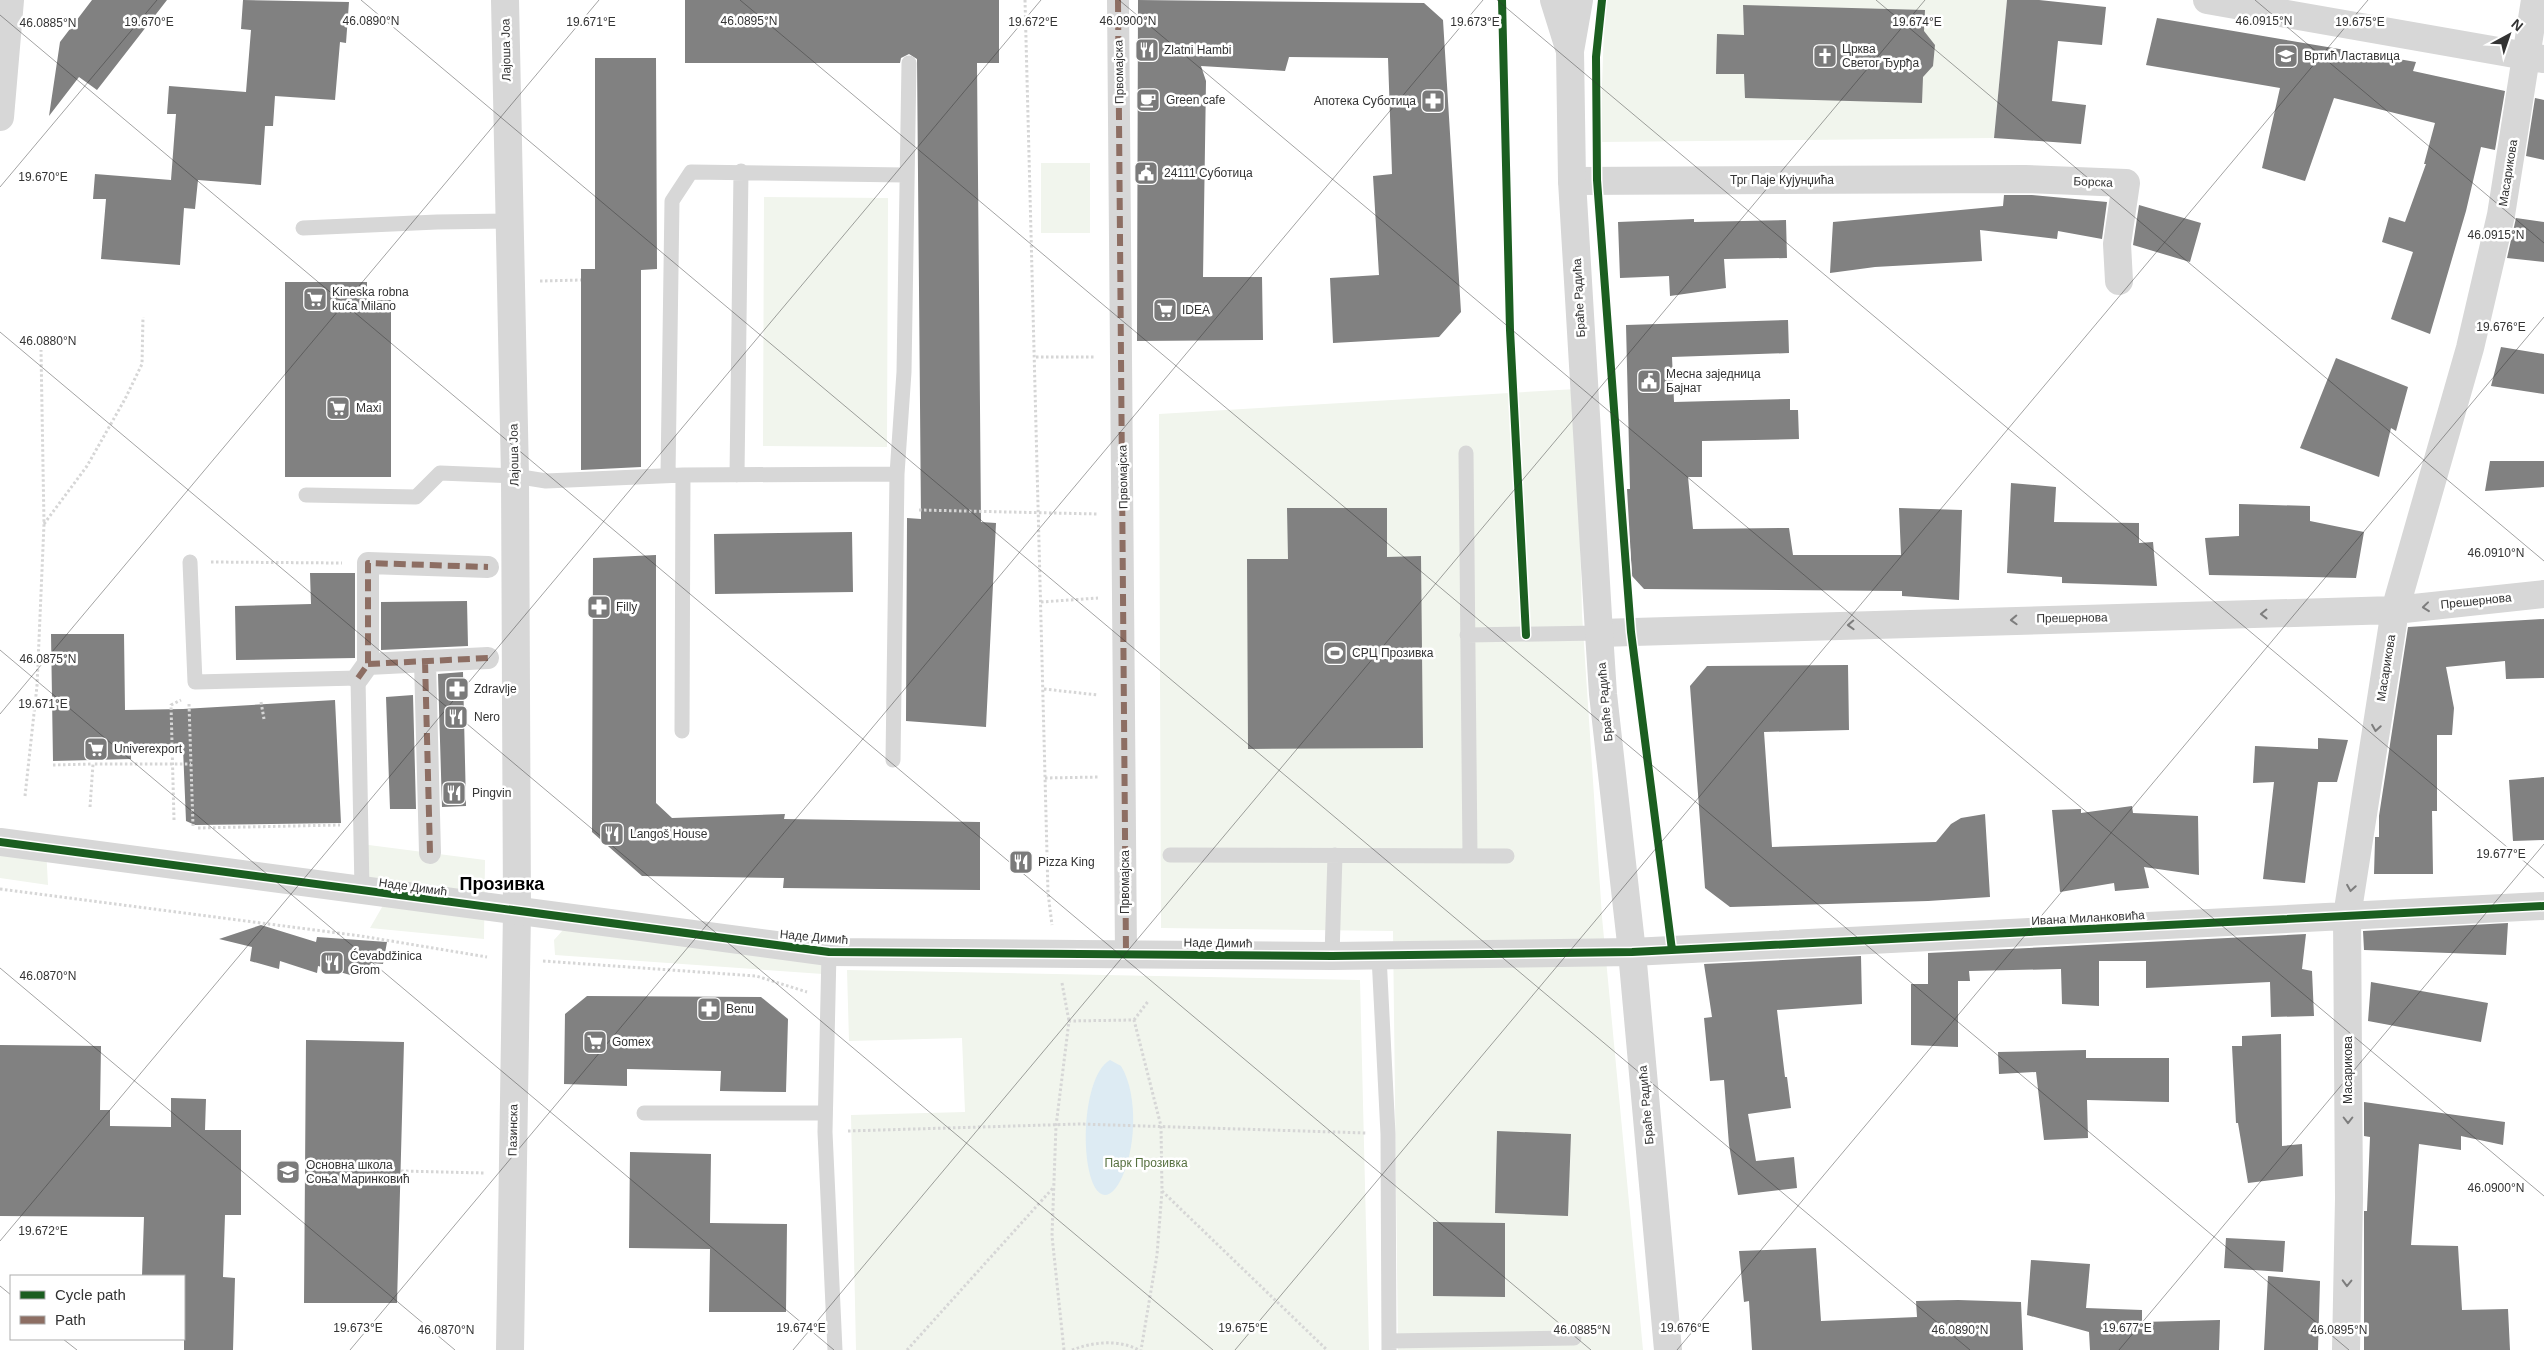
<svg xmlns="http://www.w3.org/2000/svg" width="2544" height="1350" font-family="Arial,sans-serif">
	<style>
		.green { fill: #f1f5ed }
		.water { fill: #ddebf3 }
		.building { fill: #818181 }
		.lines { fill: none; stroke-linecap: round; stroke-linejoin: round }
		.path { stroke: #d6d6d6; stroke-width: 3; stroke-dasharray: 2.5 2.5; stroke-linecap: butt }
		.service { stroke: #d7d7d7; stroke-width: 15 }
		.pedestrian { stroke: #d7d7d7; stroke-width: 22 }
		.minor { stroke: #d7d7d7; stroke-width: 28 }
		.tertiary { stroke: #d7d7d7; stroke-width: 28 }
		.quiet { stroke: #8d6e63; stroke-width: 6; stroke-dasharray: 12 6; stroke-linecap: butt }
		.cycleway-casing { stroke: #fff; stroke-width: 11 }
		.cycleway { stroke: #1b5e20; stroke-width: 8 }
		.oneway { stroke: #7d7d7d }
		.ticks { fill: none; stroke: #333; stroke-width: 1; stroke-opacity: 0.45 }
		.labels { text-anchor: middle; stroke-width: 5; stroke-linejoin: round; paint-order: stroke }
		.poi-label { font-size: 12px; fill: #333; stroke: #fff; text-anchor: start }
		.street-label { font-size: 12px; fill: #333; stroke: #fff }
		.park-label { font-size: 12px; fill: #56703f; stroke: #fff }
		.district-label { font-size: 18px; font-weight: bold; fill: #000; stroke: #fff }
		.ticks-label { font-size: 12px; text-anchor: middle; fill: #333; stroke: #fff; stroke-width: 5; stroke-linejoin: round; paint-order: stroke }
	</style>
	<rect width="100%" height="100%" fill="#fff"/>
	<path class="green" d="M1605 0H2007L1994 138 1600 142Z
		M1041 163H1090V233H1041Z
		M764 197 888 198 887 447 763 446Z
		M1576 389 1582 614 1602 917 1643 1350H1398L1393 931 1161 928 1159 414Z
		M0 842 46 848 48 885 0 878Z
		M361 844 485 860 484 939 370 928 389 895 362 891Z
		M563 930 824 961 823 974 555 955 554 940Z
		M847 970 1360 980 1369 1350H856L851 1115 965 1112 962 1038 849 1041Z"/>
	<path class="water" d="M1110 1060 1121 1066C1139 1095 1136 1154 1119 1183 1116 1188 1111 1195 1105 1195 1079 1194 1078 1078 1110 1060Z"/>
	<path class="building" d="M92 0H167L97 90 79 77 49 116 60 42Z
		M243 0 349 2 346 43 340 42 335 100 275 96 273 126H265L261 185 198 180 195 209 184 208 180 265 101 259 106 199H93L95 174 171 180 176 114H167L169 86 246 92 251 30 241 29Z
		M685 0H999V63H977L981 522 996 523 986 727 906 721 907 518 921 519 917 59 909 54 901 58 900 63H685Z
		M1138 0 1424 3 1443 20 1461 312 1439 337 1333 343 1330 278 1379 275 1373 176 1392 174 1388 58 1289 57 1285 71 1201 66 1206 81 1203 277H1262L1263 340 1137 341Z
		M2007 0H2039L2106 7 2102 45 2058 41 2052 101 2086 105 2081 144 1994 138Z
		M1743 5 1925 10 1924 31 1935 45 1933 66 1923 77 1922 103 1745 98 1744 74H1716L1717 34 1744 35Z
		M2157 18 2416 62 2413 71 2505 91 2495 150 2481 147 2466 211 2430 334 2391 319 2413 252 2382 242 2389 217 2405 222 2426 164H2424L2435 123 2334 98 2305 181 2262 168 2280 88 2146 65Z
		M595 58H656L657 269 641 270V467L581 470V269H595Z
		M2535 98 2544 100V160L2526 156Z
		M2004 195H2032L2107 202 2102 239 2058 231 2057 239 1980 230 1982 261 1875 267 1830 273 1833 222 2003 206Z
		M2139 205 2201 223 2190 262 2133 245Z
		M2516 218 2544 222V262L2507 258Z
		M1694 219V222L1786 220 1787 258 1724 259 1726 288 1670 296 1669 276 1620 278 1618 222Z
		M285 282H367V300H391V477H285Z
		M1788 320 1789 353 1672 357 1674 402 1790 399V410H1798L1799 439 1702 441V477H1688L1693 529 1789 528 1793 555H1901L1899 508 1962 510 1959 600 1902 596V591L1644 589 1632 576 1627 489H1630L1626 325Z
		M2501 347 2544 354V394L2491 386Z
		M2336 358 2408 387 2396 431 2391 428 2379 477 2300 448Z
		M2490 461H2544V487L2485 491Z
		M2011 483 2056 487 2054 522 2139 523V543L2153 542 2157 586 2062 583V577L2007 573Z
		M2239 504 2310 506V521L2364 532 2356 578 2209 575 2205 538 2239 536Z
		M1287 508H1387V557L1421 556 1423 748 1248 749 1247 559H1288Z
		M852 532 853 592 715 594 714 534Z
		M656 555V803L672 818 785 814 784 819 980 822V890L783 888 784 878 642 876 592 832 593 558Z
		M310 573H355V658L236 660 235 606 311 604Z
		M467 601 468 646 381 650V602Z
		M2544 619V678L2506 679 2505 661 2446 667 2454 708 2452 735H2437V811H2432L2433 874H2374L2375 840V837H2379V816L2408 627Z
		M51 634H124L125 710 183 709 335 700 341 823 195 825 186 821 183 748 131 749V759L53 761Z
		M1848 665 1849 730 1764 732 1772 847 1936 842 1951 824 1961 818 1985 814 1990 897 1928 901 1730 907 1705 888 1690 686 1707 666Z
		M463 672 466 806 442 807 438 674Z
		M413 695 416 809H390L386 697Z
		M2318 738 2348 740 2337 782H2318L2305 883 2263 879 2274 782 2253 783 2255 746 2318 749Z
		M2544 777V840L2513 841 2509 780Z
		M2132 806 2133 813 2198 816 2199 875 2144 867 2149 888 2115 891 2114 883 2060 892 2052 810 2081 809V813Z
		M2508 923 2506 955 2364 950 2363 931Z
		M261 925 316 942 317 937 387 942 383 964 371 963 366 974 354 971V976L318 966 317 973 280 961 279 969 250 961 252 947 219 939Z
		M2306 934 2302 969 2312 971 2314 1016 2271 1017 2270 982 2146 988V961H2099V1006L2062 1004 2061 969 1969 971 1970 981H1958V1047L1911 1045V984H1928V953Z
		M1861 956 1862 1004 1777 1010 1785 1077H1787L1791 1108 1748 1114 1756 1161 1794 1157 1797 1188 1738 1195 1729 1145 1724 1080 1710 1081 1704 1018 1712 1017 1704 964Z
		M2371 982 2488 1003 2481 1042 2368 1021Z
		M587 996 761 997 788 1019 786 1092 720 1091 721 1071 627 1069V1086L564 1084 565 1014Z
		M2281 1034 2282 1146 2302 1144 2303 1176 2248 1183 2238 1123H2236L2232 1046H2242V1036Z
		M306 1040 404 1042 397 1303H304Z
		M0 1045 101 1046 100 1110H110V1126L171 1127V1098L206 1099 205 1130H241V1215H225L223 1277 235 1278 233 1350H184V1276H142L144 1217 0 1216Z
		M2086 1050V1058H2169V1102L2087 1100 2088 1138 2044 1140 2036 1072 1999 1074 1998 1052Z
		M2364 1102 2505 1122 2503 1145 2461 1136V1150L2419 1144 2411 1245 2458 1246 2462 1310 2508 1309 2510 1350H2364V1211H2367L2370 1137 2364 1136Z
		M1497 1131 1571 1134 1568 1216 1495 1213Z
		M630 1152 711 1154 710 1223 787 1224 786 1312H709L710 1249 629 1248Z
		M1433 1222 1505 1223V1297L1433 1296Z
		M2226 1238 2285 1241 2283 1272 2224 1268Z
		M1816 1248 1821 1321 1917 1317 1916 1301 1958 1300 2021 1302 2023 1350H1752L1749 1301 1744 1302 1739 1251Z
		M2031 1260 2090 1264 2086 1308 2142 1310V1322L2220 1320 2219 1350H2090L2089 1332 2027 1315Z
		M2268 1276 2320 1281 2318 1350H2264Z"/>
	<g class="lines">
		<path class="path" d="M1025 0 1048 893 1052 925
			M540 281 581 280
			M1036 357H1095
			M919 510 1098 514
			M44 524 87 466 125 399 142 364 143 317
			M211 562 342 563
			M1041 602 1098 598
			M1044 689 1098 695
			M261 702 264 719
			M189 704 193 826
			M53 765 93 764
			M1045 778 1100 777
			M25 796 37 686 44 524 41 350
			M90 807 93 764H191
			M174 820 171 705 181 700
			M198 828 340 825
			M0 889 361 936 487 957
			M543 961 756 976 807 992
			M1062 983 1069 1021
			M1134 1020 1149 1000
			M848 1131 1080 1124 1366 1133
			M401 1171 484 1173
			M1162 1191 1327 1350
			M907 1350 1053 1188
			M1064 1350 1052 1236 1056 1126 1069 1021 1134 1020 1161 1126 1162 1191 1157 1255 1141 1350
			M1072 1350C1093 1342 1118 1339 1139 1350"/>
		<path class="service" d="M303 228 437 222 508 221
			M1466 453 1470 856
			M668 475 672 201 691 172 905 175
			M737 475 741 171
			M306 495 416 497 440 473 515 476 546 481 683 475 897 474 904 372 909 63
			M190 562 195 682 358 678 362 891
			M1467 635 1599 633
			M682 731 683 475
			M893 760 897 474
			M1170 855 1507 856
			M829 952 825 1132 835 1350
			M1332 956 1335 855
			M1379 956 1388 1134 1389 1350
			M644 1113H825
			M1389 1341 1574 1338"/>
		<path class="pedestrian" d="M1118 0 1126 953
			M425 661 430 853
			M368 664 488 658
			M358 678 368 664V563L488 567"/>
		<path class="minor" d="M505 0 515 476 517 911 510 1350
			M2207 0 2543 59
			M0 117 10 0
			M1572 181 2025 179 2126 183 2117 244 2119 281
			M1599 633 2395 610 2544 594
			M1632 952 2544 906
			M2346 1350 2349 1199 2347 916 2395 610 2470 348 2501 215 2535 0"/>
		<path class="tertiary" d="M1554 0 1569 48
			M1579 0 1570 51 1572 181 1599 633 1603 694 1632 952 1668 1350
			M0 842 829 952 1332 956 1632 952"/>
		<path class="quiet" d="M1118 0 1126 953
			M425 661 430 853
			M368 664 488 658
			M358 678 368 664V563L488 567"/>
		<g class="cycleway-casing">
			<path id="cycleway" d="M1502 0 1510 330 1526 635
				M1602 0 1596 57 1597 180 1620 489 1631 632 1672 950
				M0 842 829 952 1332 956 1632 952 2544 906"/>
		</g>
		<use href="#cycleway" class="cycleway"/>
	</g>
	<defs><path id="oneway-chevron" d="M-2-3.5L2.5 0L-2 3.5" fill="none" stroke-width="1.6" stroke-linecap="round" stroke-linejoin="round" transform="scale(1.25)"/></defs>
	<g class="oneway">
		<use href="#oneway-chevron" transform="translate(2426 607) rotate(174)"/>
		<use href="#oneway-chevron" transform="translate(2264 614) rotate(179)"/>
		<use href="#oneway-chevron" transform="translate(2014 620) rotate(178)"/>
		<use href="#oneway-chevron" transform="translate(1851 625) rotate(178)"/>
		<use href="#oneway-chevron" transform="translate(2376 728) rotate(99)"/>
		<use href="#oneway-chevron" transform="translate(2351 888) rotate(99)"/>
		<use href="#oneway-chevron" transform="translate(2348 1120) rotate(90)"/>
		<use href="#oneway-chevron" transform="translate(2347 1283) rotate(91)"/>
	</g>
	<path class="ticks" d="M361 0 1970 1350M740 0 2349 1350M1119 0 2544 1196M1497 0 2544 878M1876 0 2544 561M2255 0 2544 243M0 15 1591 1350M0 187 157 0M0 332 1213 1350M0 650 834 1350M0 714 599 0M0 968 455 1350M0 1241 1041 0M0 1286 11 1295M63 1339 77 1350M350 1350 1483 0M793 1350 1925 0M1235 1350 2368 0M1677 1350 2544 317M2119 1350 2544 844"/>
	<defs>
		<g id="restaurant-square" transform="scale(1.25)"><rect x="-9" y="-9" width="18" height="18" rx="4" fill="#7a7a7a" stroke="#fff"/><path d="M-5-6h1v4h1v-4h1v4h1v-4h1v5L-1.5 .5V6h-2V.5L-5-1ZM5-6V6H3V1.5H1.5Q1.5-4 5-6Z" fill="#fff"/></g>
		<g id="church-square" transform="scale(1.25)"><rect x="-9" y="-9" width="18" height="18" rx="4" fill="#7a7a7a" stroke="#fff"/><path d="M-1.2-6h2.4v3.5h3.3v2.4h-3.3V6h-2.4V-.1h-3.3v-2.4h3.3Z" fill="#fff"/></g>
		<g id="school-square" transform="scale(1.25)"><rect x="-9" y="-9" width="18" height="18" rx="4" fill="#7a7a7a" stroke="#fff"/><path d="M0-5L7-2L0 1L-7-2ZM-4 1L0 2.5L4 1V4Q0 6-4 4Z" fill="#fff"/></g>
		<g id="cafe-square" transform="scale(1.25)"><rect x="-9" y="-9" width="18" height="18" rx="4" fill="#7a7a7a" stroke="#fff"/><path d="M-5.5-4.5H6V0H3Q3 3.5 0 3.5H-2.5Q-5.5 3.5-5.5 0ZM3-3.2v2h1.7v-2ZM-6 4.5H4V6H-6Z" fill="#fff"/></g>
		<g id="pharmacy-square" transform="scale(1.25)"><rect x="-9" y="-9" width="18" height="18" rx="4" fill="#7a7a7a" stroke="#fff"/><path d="M-2-6h4v4h4v4h-4v4h-4v-4h-4v-4h4Z" fill="#fff"/></g>
		<g id="civic-square" transform="scale(1.25)"><rect x="-9" y="-9" width="18" height="18" rx="4" fill="#7a7a7a" stroke="#fff"/><path d="M-.6-6.5H3V-4.5H.6V-3L4-1V1h2V6H-6V1h2V-1L-.6-3ZM-1.2 2.5V6h2.4V2.5Z" fill="#fff"/></g>
		<g id="supermarket-square" transform="scale(1.25)"><rect x="-9" y="-9" width="18" height="18" rx="4" fill="#7a7a7a" stroke="#fff"/><path d="M-6-5.5h2.5l.6 2H6L4.5 2H-2.5L-4.4-4H-6ZM-1.5 3.2a1.3 1.3 0 1 0 .1 0ZM3 3.2a1.3 1.3 0 1 0 .1 0Z" fill="#fff"/></g>
		<g id="stadium-square" transform="scale(1.25)"><rect x="-9" y="-9" width="18" height="18" rx="4" fill="#7a7a7a" stroke="#fff"/><path d="M0-5a6.5 5 0 1 0 0 10a6.5 5 0 1 0 0-10ZM-3.5-1.8h7v3.6h-7Z" fill="#fff"/></g>
	</defs>
	<g fill-rule="evenodd">
		<use href="#restaurant-square" x="1147" y="50"/>
		<use href="#church-square" x="1825" y="56"/>
		<use href="#school-square" x="2286" y="56"/>
		<use href="#cafe-square" x="1148" y="100"/>
		<use href="#pharmacy-square" x="1433" y="101"/>
		<use href="#civic-square" x="1146" y="173"/>
		<use href="#supermarket-square" x="315" y="299"/>
		<use href="#supermarket-square" x="1165" y="310"/>
		<use href="#civic-square" x="1649" y="381"/>
		<use href="#supermarket-square" x="338" y="408"/>
		<use href="#pharmacy-square" x="599" y="607"/>
		<use href="#stadium-square" x="1335" y="653"/>
		<use href="#pharmacy-square" x="457" y="689"/>
		<use href="#restaurant-square" x="456" y="717"/>
		<use href="#supermarket-square" x="96" y="749"/>
		<use href="#restaurant-square" x="454" y="793"/>
		<use href="#restaurant-square" x="612" y="834"/>
		<use href="#restaurant-square" x="1021" y="862"/>
		<use href="#restaurant-square" x="332" y="963"/>
		<use href="#pharmacy-square" x="709" y="1009"/>
		<use href="#supermarket-square" x="595" y="1042"/>
		<use href="#school-square" x="288" y="1172"/>
	</g>
	<g class="labels">
		<g class="poi-label">
			<text x="1842" y="53">Црква<tspan x="1842" dy="14">Светог Ђурђа</tspan></text>
			<text x="1164" y="54">Zlatni Hambi</text>
			<text x="2304" y="60">Вртић Ластавица</text>
			<text x="1166" y="104">Green cafe</text>
			<text x="1416" y="105" text-anchor="end">Апотека Суботица</text>
			<text x="1164" y="177">24111 Суботица</text>
			<text x="332" y="296">Kineska robna<tspan x="332" dy="14">kuća Milano</tspan></text>
			<text x="1182" y="314">IDEA</text>
			<text x="1666" y="378">Месна заједница<tspan x="1666" dy="14">Бајнат</tspan></text>
			<text x="356" y="412">Maxi</text>
			<text x="616" y="611">Filly</text>
			<text x="1352" y="657">СРЦ Прозивка</text>
			<text x="474" y="693">Zdravlje</text>
			<text x="474" y="721">Nero</text>
			<text x="114" y="753">Univerexport</text>
			<text x="472" y="797">Pingvin</text>
			<text x="630" y="838">Langoš House</text>
			<text x="1038" y="866">Pizza King</text>
			<text x="350" y="960">Ćevabdžinica<tspan x="350" dy="14">Grom</tspan></text>
			<text x="726" y="1013">Benu</text>
			<text x="612" y="1046">Gomex</text>
			<text x="306" y="1169">Основна школа<tspan x="306" dy="14">Соња Маринковић</tspan></text>
		</g>
		<g class="street-label">
			<text transform="translate(506 50) rotate(-91)" y="4">Лајоша Јоа</text>
			<text transform="translate(1119 72) rotate(-91)" y="4">Првомајска</text>
			<text transform="translate(2508 173) rotate(-81)" y="4">Масарикова</text>
			<text x="1782" y="184">Трг Паје Кујунџића</text>
			<text transform="translate(2093 182) rotate(2)" y="4">Борска</text>
			<text transform="translate(1579 298) rotate(-93)" y="4">Браће Радића</text>
			<text transform="translate(514 455) rotate(-91)" y="4">Лајоша Јоа</text>
			<text transform="translate(1123 477) rotate(-91)" y="4">Првомајска</text>
			<text transform="translate(2476 601) rotate(-6)" y="4">Прешернова</text>
			<text transform="translate(2072 618) rotate(-1)" y="4">Прешернова</text>
			<text transform="translate(2386 668) rotate(-81)" y="4">Масарикова</text>
			<text transform="translate(1605 702) rotate(-95)" y="4">Браће Радића</text>
			<text transform="translate(1125 882) rotate(-90)" y="4">Првомајска</text>
			<text transform="translate(413 887) rotate(8)" y="4">Наде Димић</text>
			<text transform="translate(2088 918) rotate(-3)" y="4">Ивана Миланковића</text>
			<text transform="translate(814 937) rotate(5)" y="4">Наде Димић</text>
			<text transform="translate(1218 943) rotate(1)" y="4">Наде Димић</text>
			<text transform="translate(2348 1070) rotate(-90)" y="4">Масарикова</text>
			<text transform="translate(1646 1105) rotate(-95)" y="4">Браће Радића</text>
			<text transform="translate(513 1130) rotate(-89)" y="4">Пазинска</text>
		</g>
		<g class="park-label">
			<text x="1146" y="1167">Парк Прозивка</text>
		</g>
		<g class="district-label">
			<text x="502" y="890">Прозивка</text>
		</g>
	</g>
	<g class="ticks-label">
		<text x="371" y="25">46.0890°N</text>
		<text x="749" y="25">46.0895°N</text>
		<text x="1128" y="25">46.0900°N</text>
		<text x="2264" y="25">46.0915°N</text>
		<text x="149" y="26">19.670°E</text>
		<text x="591" y="26">19.671°E</text>
		<text x="1033" y="26">19.672°E</text>
		<text x="1475" y="26">19.673°E</text>
		<text x="1917" y="26">19.674°E</text>
		<text x="2360" y="26">19.675°E</text>
		<text x="48" y="27">46.0885°N</text>
		<text x="43" y="181">19.670°E</text>
		<text x="2496" y="239">46.0915°N</text>
		<text x="2501" y="331">19.676°E</text>
		<text x="48" y="345">46.0880°N</text>
		<text x="2496" y="557">46.0910°N</text>
		<text x="48" y="663">46.0875°N</text>
		<text x="43" y="708">19.671°E</text>
		<text x="2501" y="858">19.677°E</text>
		<text x="48" y="980">46.0870°N</text>
		<text x="2496" y="1192">46.0900°N</text>
		<text x="43" y="1235">19.672°E</text>
		<text x="358" y="1332">19.673°E</text>
		<text x="801" y="1332">19.674°E</text>
		<text x="1243" y="1332">19.675°E</text>
		<text x="1685" y="1332">19.676°E</text>
		<text x="2127" y="1332">19.677°E</text>
		<text x="446" y="1334">46.0870°N</text>
		<text x="1582" y="1334">46.0885°N</text>
		<text x="1960" y="1334">46.0890°N</text>
		<text x="2339" y="1334">46.0895°N</text>
	</g>
	<rect x="10" y="1275" width="175" height="65" fill="#ffffff" stroke="#adadad"/>
	<rect x="20" y="1291" width="25" height="8" fill="#1b5e20" stroke="#adadad"/>
	<text x="55" y="1300" font-size="15" fill="#333333">Cycle path</text>
	<rect x="20" y="1316" width="25" height="8" fill="#8d6e63" stroke="#adadad"/>
	<text x="55" y="1325" font-size="15" fill="#333333">Path</text>
	<g transform="translate(2509 35) rotate(40)" stroke="#ffffff" stroke-width="4" paint-order="stroke">
	<path d="M0-4L9 19L0 12L-9 19Z" fill="#333333"/>
	<text y="-8" font-size="14" font-weight="bold" text-anchor="middle" fill="#333333">N</text>
	</g>
</svg>
